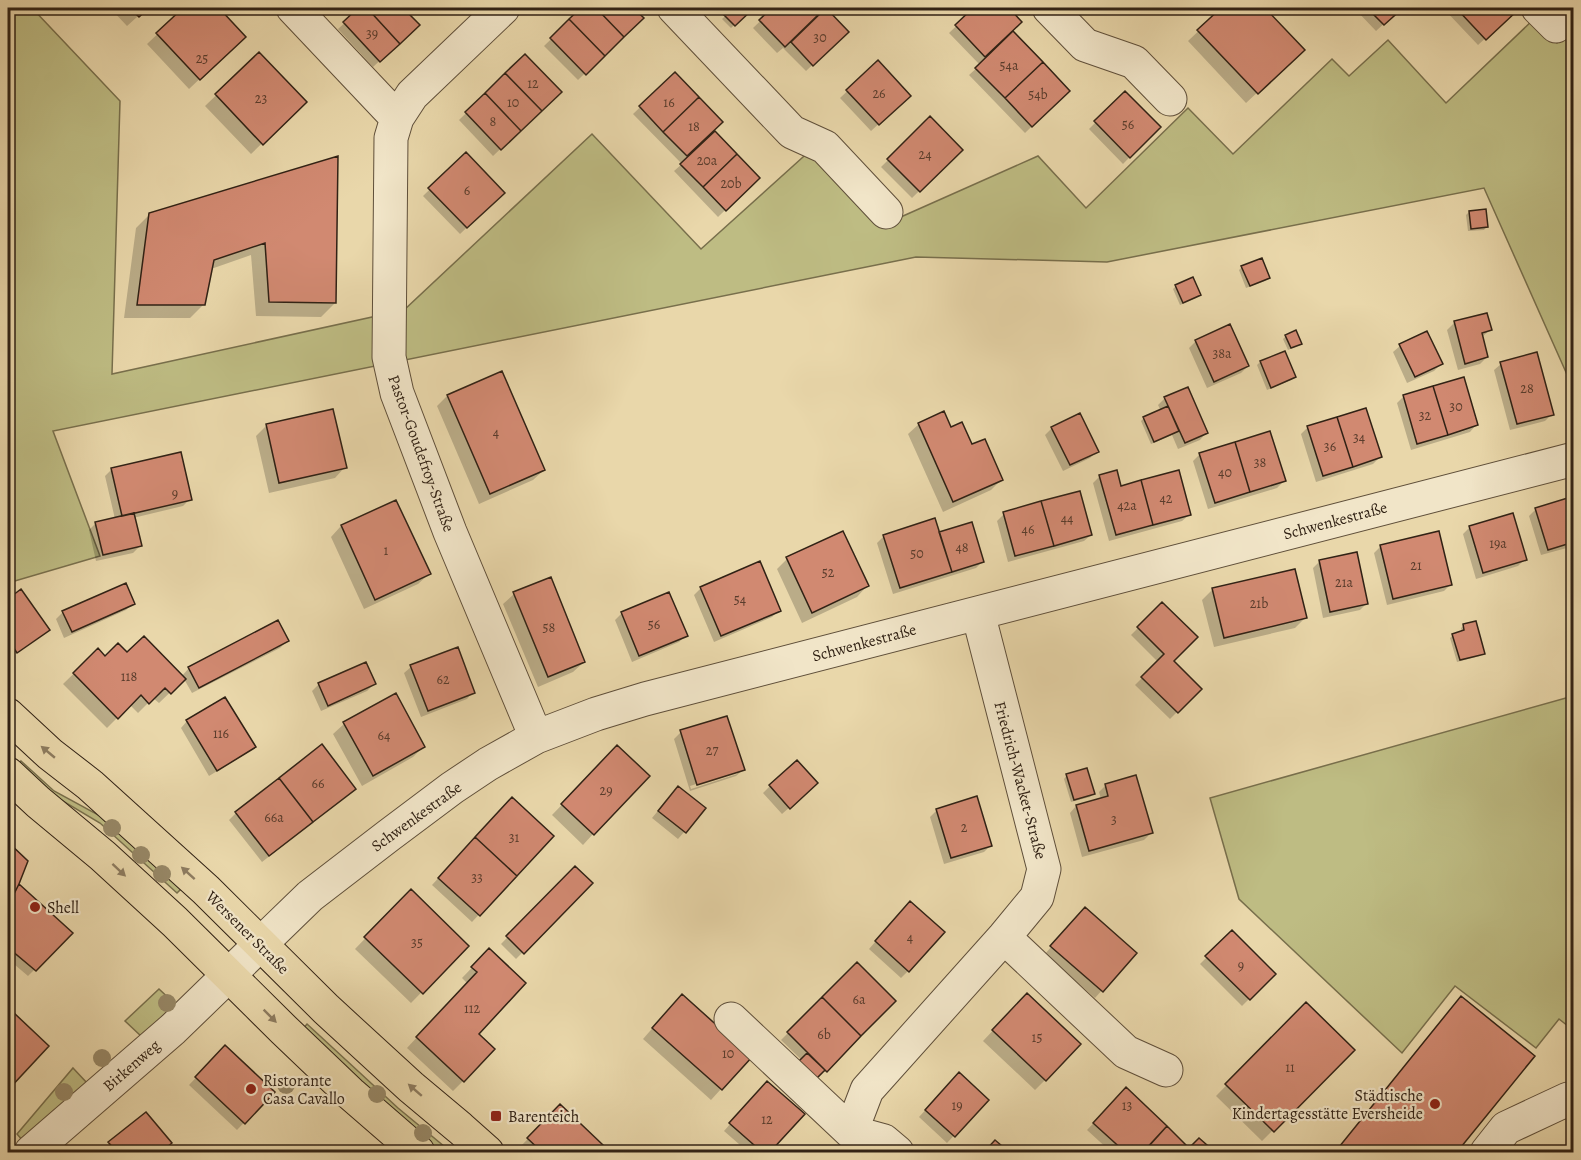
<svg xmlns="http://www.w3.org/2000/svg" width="1581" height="1160" font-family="Alegreya,serif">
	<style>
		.green { fill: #bebc83; stroke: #786f4c; stroke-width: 1.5 }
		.shadow { fill: #0003; fill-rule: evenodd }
		.building { fill: #d18971; stroke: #312215; stroke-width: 1.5 }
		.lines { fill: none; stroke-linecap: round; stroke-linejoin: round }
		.minor-casing { stroke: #5f4f3a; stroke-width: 35 }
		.major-casing { stroke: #312215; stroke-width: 35 }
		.minor { stroke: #f1e5c8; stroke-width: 33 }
		.major { stroke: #e9d7aa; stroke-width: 33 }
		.tree { fill: #978867 }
		.oneway { fill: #8d7c60 }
		.poi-dot { fill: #8f2418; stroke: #f1e5c8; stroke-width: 2 }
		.labels { text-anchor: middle; stroke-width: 4.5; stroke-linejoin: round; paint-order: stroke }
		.number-label { font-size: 14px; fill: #593c2c }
		.street-label { font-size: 16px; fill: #312215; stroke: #f1e5c8 }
		.poi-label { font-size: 16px; fill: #312215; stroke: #f1e5c8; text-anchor: start }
	</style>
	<rect width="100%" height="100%" fill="#e9d7aa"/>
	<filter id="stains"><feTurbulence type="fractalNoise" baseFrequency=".00333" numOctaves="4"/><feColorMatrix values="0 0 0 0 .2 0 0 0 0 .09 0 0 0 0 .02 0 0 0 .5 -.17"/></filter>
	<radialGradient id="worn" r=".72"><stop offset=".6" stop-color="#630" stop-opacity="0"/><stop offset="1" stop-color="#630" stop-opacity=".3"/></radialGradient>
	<path class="green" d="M8 8H32L120 101 112 374 404 310 592 134 701 249 813 148 885 224 1038 156 1086 208 1188 108 1233 154 1332 59 1349 76 1388 40 1446 103 1534 19 1557 43 1573 28 1574 190 1569 192 1574 203 1573 388 1484 188 1107 262 916 257 53 431 100 556 8 583Z
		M1573 696V1030L1559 1019 1536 1048 1455 986 1402 1053 1239 899 1210 798Z
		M21 761 54 791 104 818 182 888 177 893 100 823 51 794 19 764Z
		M159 989 175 1004 142 1037 125 1021Z
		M307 1024 398 1108 451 1152H438L393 1114 302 1030Z
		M73 1068 87 1083 23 1141 17 1134Z"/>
	<path class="shadow" d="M110 8H147L127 26Z
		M185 8H217L244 37 189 89 147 44Z
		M361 8H401L418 25 373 67 338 29Z
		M423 8H439L431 15Z
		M583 8H631L641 18 578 80 544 46Z
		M734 8H752L731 28 722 19Z
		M774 8H813L820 15 847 32 806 71 783 48 777 53 753 28Z
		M919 8H929L923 12Z
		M975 8H1007L1020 22 1011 31 1068 91 1025 133 969 75 980 65 949 33Z
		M1223 8H1262L1303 50 1246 103 1188 41Z
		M1354 8H1401L1376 31Z
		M1443 8H1513L1516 10 1478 45Z
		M259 54 305 102 251 154 205 106Z
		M525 56 560 92 493 156 459 120Z
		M878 62 909 96 871 131 840 98Z
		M675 74 713 131 758 178 718 217 674 171 682 164 633 114Z
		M1125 93 1159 127 1123 164 1089 129Z
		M930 119 961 150 912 198 881 167Z
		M466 154 503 193 460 234 423 196Z
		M337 158 335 303 321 317 256 316 251 255 211 269 204 304 190 318H124L136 228 150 214Z
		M1469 212 1487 226 1484 230 1468 231 1466 215Z
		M1242 267 1268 278 1265 281 1246 288 1239 270Z
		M1176 286 1199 294 1196 298 1180 305 1173 289Z
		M1486 314 1490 330 1482 337 1487 357 1480 364 1458 370 1447 330 1454 323Z
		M1426 333 1441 364 1434 371 1407 383 1393 352 1400 346Z
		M1286 336 1300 343 1297 346 1288 350 1283 339Z
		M1196 341 1248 366 1241 373 1207 388 1189 348Z
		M1260 362 1294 377 1291 380 1267 390 1257 365Z
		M1501 364 1552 414 1545 421 1510 430 1494 370Z
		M447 396 544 470 533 480 479 504 437 406Z
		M1404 396 1476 425 1470 432 1411 450 1397 403Z
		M1165 398 1206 433 1200 440 1178 449 1172 435 1151 444 1141 421 1144 418 1161 411 1158 405Z
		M332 410 345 467 335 478 269 493 256 436 266 426Z
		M919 424 950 429 971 446 1001 480 991 490 943 512 908 434Z
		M1308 427 1380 457 1373 464 1316 482 1301 434Z
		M1052 428 1097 451 1090 458 1063 471 1045 435Z
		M1200 454 1284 481 1277 488 1208 509 1193 461Z
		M112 469 190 499 183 506 133 518 140 546 133 553 96 561 89 530 96 523 115 519 105 476Z
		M1100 476 1120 488 1189 515 1182 521 1109 541 1093 483Z
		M1574 498V546L1541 555 1529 516 1536 509Z
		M395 502 429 574 418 584 364 609 331 537 341 526Z
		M1004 514 1091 535 1084 541 1008 562 997 521Z
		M1470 527 1525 559 1518 566 1476 579 1463 534Z
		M884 536 982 562 976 568 893 594 877 543Z
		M1381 546 1451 584 1444 591 1387 605 1374 553Z
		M787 559 867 586 857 597 802 623 777 569Z
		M1320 561 1367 603 1360 610 1323 618 1313 568Z
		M701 588 779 610 772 617 714 642 694 595Z
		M1213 589 1305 618 1295 628 1214 647 1202 600Z
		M21 591 48 630 41 636 9 658 8 656V600Z
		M514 594 584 662 573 672 538 687 503 604Z
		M133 603 126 610 64 638 56 619 63 612Z
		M1162 604 1172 661 1200 689 1170 719 1135 685 1158 662 1131 635Z
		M622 613 686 635 679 642 632 662 615 620Z
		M1464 625 1483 653 1480 656 1457 662 1450 638 1453 635 1462 633 1461 628Z
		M287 641 280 648 192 693 184 679 159 703 153 698 138 713 130 705 107 728 63 684 98 650 105 658 181 677 189 668Z
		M411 667 473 692 467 699 421 717 404 673Z
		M319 684H374L367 691 321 711 312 691Z
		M395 695 423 747 413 757 362 786 333 734 344 724Z
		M187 721 254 747 247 753 209 776 181 728Z
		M681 732 743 770 736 776 690 791 674 739ZM737 771V774L691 789 690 786Z
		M607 758 593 834 583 845 552 815Z
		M1067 775 1093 794 1090 797 1071 802 1064 779Z
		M1106 785 1151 833 1144 840 1082 857 1070 813 1076 806 1101 799 1099 792Z
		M770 786 809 790 782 814 763 793Z
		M348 795 262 862 229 820 236 813Z
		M671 795 704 809 678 839 652 818Z
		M505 806 552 836 472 922 432 885Z
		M937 810 991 845 984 852 944 864 930 817Z
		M8 844 26 861 18 884 71 933 28 976 8 959Z
		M575 868 591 883 516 959 501 944Z
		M411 891 467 946 411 1003 355 949Z
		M903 910 908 971 901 978 869 949Z
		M1078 916 1135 953 1095 998 1045 954Z
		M1232 932 1274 974 1242 1006 1200 964Z
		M489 950 477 1034 463 1081 453 1091 407 1048 467 983 462 978Z
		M857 964 894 1001 819 1077 781 1040Z
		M1458 1001 1532 1056 1455 1152H1336Z
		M1306 1004 1353 1050 1262 1141 1216 1096Z
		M1017 1005 1045 1080 1035 1090 983 1041Z
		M671 1007 721 1089 711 1100 643 1039Z
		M13 1014 47 1046 8 1088V1019Z
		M225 1047 273 1092 237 1130 189 1085Z
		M952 1081 987 1100 947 1143 919 1117Z
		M761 1089 803 1114 768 1152H748L724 1131Z
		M1126 1089 1189 1150 1199 1140 1213 1152H1111L1087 1130Z
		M560 1106 601 1145 594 1152H528L521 1146Z
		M109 1144 163 1150 160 1152H104L103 1150Z"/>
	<path class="building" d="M130 8H149L139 17Z
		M183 8H219L246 37 200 80 156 33Z
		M358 8H367L400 44 380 62 343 22Z
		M367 8H403L420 25 400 44Z
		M581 8H596L624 37 605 56 569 19Z
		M596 8H633L644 18 624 37Z
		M732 8H754L735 26 724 15Z
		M772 8H815L820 13 785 47 759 20Z
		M826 8 849 32 813 66 791 42Z
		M973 8H1009L1022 22 985 57 955 25Z
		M1221 8H1265L1305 50 1258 94 1197 30Z
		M1367 8H1403L1384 25Z
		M1456 8H1516L1518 10 1486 40Z
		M569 19 605 56 586 75 550 38Z
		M1013 31 1043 62 1005 98 975 68Z
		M259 52 307 102 263 145 215 94Z
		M525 54 562 92 542 111 505 73Z
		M878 60 911 96 879 125 846 90Z
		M1043 62 1070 91 1032 127 1005 98Z
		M675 72 699 97 663 132 639 106Z
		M505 73 542 111 521 131 485 93Z
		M1125 91 1161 127 1130 158 1094 121Z
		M485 93 521 131 501 150 465 112Z
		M699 97 723 122 687 156 663 132Z
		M930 116 963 150 920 192 887 159Z
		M715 131 737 154 703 187 680 164Z
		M466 152 505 193 467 228 428 188Z
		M737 154 760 178 726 211 703 187Z
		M338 156 336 303 269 302 265 243 214 260 205 305H137L149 213Z
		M1486 209 1488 227 1471 229 1469 211Z
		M1262 258 1270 278 1250 286 1241 266Z
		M1193 277 1201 295 1183 303 1175 285Z
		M1487 313 1492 330 1482 333 1488 357 1465 364 1454 321Z
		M1230 324 1249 366 1214 382 1195 340Z
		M1296 330 1302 344 1291 348 1285 335Z
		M1427 331 1443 364 1415 377 1399 344Z
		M1285 351 1296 377 1271 388 1260 361Z
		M1537 352 1554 415 1517 424 1500 362Z
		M502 371 545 470 490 494 447 395Z
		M1464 377 1478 425 1448 435 1433 386Z
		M1433 386 1448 435 1417 444 1403 395Z
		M1188 387 1208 433 1185 443 1164 397Z
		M1168 406 1179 431 1154 442 1143 417Z
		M1366 408 1382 457 1353 467 1337 417Z
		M333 409 347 468 279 483 266 424Z
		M944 411 951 427 962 422 972 444 985 439 1003 480 953 502 918 423Z
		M1080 413 1099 452 1070 465 1051 427Z
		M1337 417 1353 467 1323 476 1307 426Z
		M1270 431 1286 481 1250 492 1235 442Z
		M1235 442 1250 492 1215 503 1199 453Z
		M181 452 192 500 122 516 111 468Z
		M1117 470 1121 486 1141 480 1153 525 1116 535 1099 475Z
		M1179 470 1191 515 1153 525 1141 480Z
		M1080 491 1092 535 1054 546 1041 501Z
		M1574 496V542L1548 550 1535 508Z
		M396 500 431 574 375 600 341 525Z
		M1041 501 1054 546 1015 556 1003 512Z
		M134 513 142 546 103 555 95 522Z
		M1513 513 1527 560 1483 573 1469 526Z
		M935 518 952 572 900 588 883 535Z
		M972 522 984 562 952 572 939 532Z
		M843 531 869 586 812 613 786 557Z
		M1439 531 1452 585 1393 599 1380 545Z
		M1357 552 1368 604 1330 612 1319 560Z
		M760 561 781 611 721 636 700 587Z
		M1295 569 1307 618 1224 638 1212 588Z
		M551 577 585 662 548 677 513 592Z
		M126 583 135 604 72 632 62 611Z
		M21 589 50 630 17 653 8 639V599Z
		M669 592 688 636 639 656 621 612Z
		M1162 602 1198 637 1174 661 1202 689 1178 713 1141 677 1164 654 1137 627Z
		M278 620 289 641 199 688 188 667Z
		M1476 621 1485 654 1460 660 1452 634 1464 630 1463 624Z
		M144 636 186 679 171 694 165 688 149 704 141 695 118 719 73 673 98 648 105 656 118 643 127 652Z
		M458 647 475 693 428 711 410 665Z
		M366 662 376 684 328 706 318 683Z
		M396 693 425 747 373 776 343 722Z
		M225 697 256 747 217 771 186 720Z
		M727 716 745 770 697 785 680 730Z
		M322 744 356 789 313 822 279 778Z
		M617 745 650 776 594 835 561 804Z
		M797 760 818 783 790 809 769 785Z
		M1087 768 1095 794 1074 800 1066 774Z
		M1136 775 1153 833 1089 851 1076 805 1108 796 1105 784Z
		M279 778 313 822 269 856 235 812Z
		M678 786 706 808 686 833 658 811Z
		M977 796 992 846 951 858 936 809Z
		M512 797 554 836 517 876 475 837Z
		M475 837 517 876 480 916 438 878Z
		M8 842 28 861 19 884 8 906Z
		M575 866 593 883 524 954 506 936Z
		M19 884 73 933 36 971 11 950 14 944 8 937V906Z
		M411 889 469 946 423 994 364 937Z
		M910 901 945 932 909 972 875 941Z
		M1085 907 1137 953 1103 992 1050 946Z
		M1232 930 1276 974 1250 1000 1205 956Z
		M489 948 526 983 479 1034 495 1049 464 1082 416 1037 477 972 471 967Z
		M857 962 896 1001 861 1036 822 997Z
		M1027 993 1081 1044 1046 1081 992 1030Z
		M682 994 752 1057 722 1090 652 1028Z
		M1461 996 1535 1056 1457 1152H1335Z
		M822 997 861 1036 827 1072 787 1032Z
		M1306 1002 1355 1050 1274 1132 1225 1084Z
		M13 1012 49 1046 8 1090V1017Z
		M225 1045 275 1092 245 1124 195 1077Z
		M807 1053 825 1070 814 1081 796 1064Z
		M959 1072 989 1100 955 1137 925 1110Z
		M767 1081 805 1114 770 1152H762L729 1123Z
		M1126 1087 1167 1126 1143 1152H1125L1093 1123Z
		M560 1104 603 1145 596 1152H542L527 1138Z
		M146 1112 172 1143 161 1152H117L108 1142Z
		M1167 1126 1189 1148 1199 1138 1215 1152H1156L1149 1146Z
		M995 1140 1009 1152H984Z"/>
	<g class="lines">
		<g class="minor-casing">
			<path id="minor" d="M293 8 397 118
				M503 8 412 95 397 118 391 138 389 357 397 393 450 532 536 737
				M674 8 792 132 825 147 886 212
				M1049 8 1085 45 1134 62 1170 99
				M1538 8 1556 26
				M1004 937 1126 1052 1166 1070
				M731 1019 851 1132 884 1141 897 1152
				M851 1132 867 1090 1004 937 1037 897 1044 869 978 613
				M31 1152 173 1029 310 896 388 836 452 788 488 764 536 737 596 714 645 699 1574 459
				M1487 1152 1506 1128 1568 1099 1574 1104"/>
		</g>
		<g class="major-casing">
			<path id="major" d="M8 715 50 754 90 785 206 890 326 1009 411 1087 460 1128 487 1152
				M8 774 38 802 103 856 175 922 284 1030 350 1093 418 1152"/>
		</g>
		<use href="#minor" class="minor"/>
		<use href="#major" class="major"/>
	</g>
	<g class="tree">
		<circle cx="112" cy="828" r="9"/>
		<circle cx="141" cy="855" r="9"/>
		<circle cx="162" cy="874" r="9"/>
		<circle cx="167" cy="1003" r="9"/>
		<circle cx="102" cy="1058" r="9"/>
		<circle cx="286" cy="1085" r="9"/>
		<circle cx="64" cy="1092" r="9"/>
		<circle cx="377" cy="1094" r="9"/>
		<circle cx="423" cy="1133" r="9"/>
	</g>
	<defs><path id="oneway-solid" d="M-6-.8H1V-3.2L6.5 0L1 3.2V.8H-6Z" transform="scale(1.5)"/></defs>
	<g class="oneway">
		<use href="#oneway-solid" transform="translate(48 752) rotate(-140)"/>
		<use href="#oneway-solid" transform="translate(119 870) rotate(43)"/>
		<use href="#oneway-solid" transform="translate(188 873) rotate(-138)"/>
		<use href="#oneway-solid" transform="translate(270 1016) rotate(45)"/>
		<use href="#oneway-solid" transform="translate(415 1090) rotate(-139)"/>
	</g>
	<g class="poi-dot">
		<circle cx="35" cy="907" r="6"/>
		<circle cx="251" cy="1089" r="6"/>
		<circle cx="1435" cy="1104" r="6"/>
		<rect x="490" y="1110" width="12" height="12" rx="3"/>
	</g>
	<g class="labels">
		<g class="number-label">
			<text x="372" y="38">39</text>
			<text x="820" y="42">30</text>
			<text x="202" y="63">25</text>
			<text x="1009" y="70">54a</text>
			<text x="533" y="88">12</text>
			<text x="879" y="98">26</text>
			<text x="1038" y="99">54b</text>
			<text x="261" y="103">23</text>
			<text x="513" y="107">10</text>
			<text x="669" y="107">16</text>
			<text x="493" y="126">8</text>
			<text x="1128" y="129">56</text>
			<text x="694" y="131">18</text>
			<text x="925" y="159">24</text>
			<text x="707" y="165">20a</text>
			<text x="731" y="188">20b</text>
			<text x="467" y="195">6</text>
			<text x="1222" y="358">38a</text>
			<text x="1527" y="393">28</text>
			<text x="1456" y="411">30</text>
			<text x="1425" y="420">32</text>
			<text x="496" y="437">4</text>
			<text x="1359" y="442">34</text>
			<text x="1330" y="451">36</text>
			<text x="1260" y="467">38</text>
			<text x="1225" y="477">40</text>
			<text x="175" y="498">9</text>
			<text x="1166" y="503">42</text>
			<text x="1127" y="510">42a</text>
			<text x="1067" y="523">44</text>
			<text x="1028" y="534">46</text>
			<text x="1498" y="548">19a</text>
			<text x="962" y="552">48</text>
			<text x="386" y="555">1</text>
			<text x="917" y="558">50</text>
			<text x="1416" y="570">21</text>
			<text x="828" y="577">52</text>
			<text x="1344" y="587">21a</text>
			<text x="740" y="604">54</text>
			<text x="1259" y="608">21b</text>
			<text x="654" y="629">56</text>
			<text x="549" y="632">58</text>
			<text x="129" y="681">118</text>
			<text x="443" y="684">62</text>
			<text x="221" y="738">116</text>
			<text x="384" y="740">64</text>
			<text x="712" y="755">27</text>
			<text x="318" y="788">66</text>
			<text x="606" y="795">29</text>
			<text x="274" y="822">66a</text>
			<text x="1114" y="824">3</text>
			<text x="964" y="832">2</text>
			<text x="514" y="842">31</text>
			<text x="477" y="882">33</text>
			<text x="910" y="942">4</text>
			<text x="417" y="947">35</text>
			<text x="1241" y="970">9</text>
			<text x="859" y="1004">6a</text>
			<text x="472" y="1013">112</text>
			<text x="824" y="1039">6b</text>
			<text x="1037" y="1042">15</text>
			<text x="728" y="1058">10</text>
			<text x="1290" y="1072">11</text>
			<text x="957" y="1110">19</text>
			<text x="1127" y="1110">13</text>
			<text x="767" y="1124">12</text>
		</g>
		<g class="street-label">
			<text transform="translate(422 453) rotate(70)" y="6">Pastor-Goudefroy-Straße</text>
			<text transform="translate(1335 520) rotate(-15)" y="6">Schwenkestraße</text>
			<text transform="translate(864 642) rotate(-15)" y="6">Schwenkestraße</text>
			<text transform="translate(1021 780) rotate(75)" y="6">Friedrich-Wacket-Straße</text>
			<text transform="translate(416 816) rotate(-36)" y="6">Schwenkestraße</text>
			<text transform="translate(248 932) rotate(45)" y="6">Wersener Straße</text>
			<text transform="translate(131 1065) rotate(-41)" y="6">Birkenweg</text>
		</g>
		<g class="poi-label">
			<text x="47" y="913">Shell</text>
			<text x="263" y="1086">Ristorante<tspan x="263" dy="18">Casa Cavallo</tspan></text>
			<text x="1423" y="1101" text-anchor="end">Städtische<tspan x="1423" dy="18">Kindertagesstätte Eversheide</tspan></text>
			<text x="508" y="1122">Barenteich</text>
		</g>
	</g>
	<rect width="1581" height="1160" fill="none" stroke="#e9d7aa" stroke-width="30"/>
	<rect x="9" y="9" width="1563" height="1142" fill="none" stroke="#312215" stroke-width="3"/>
	<rect x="15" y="15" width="1551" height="1130" fill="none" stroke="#312215" stroke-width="1.5"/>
	<rect width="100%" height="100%" filter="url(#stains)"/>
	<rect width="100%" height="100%" fill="url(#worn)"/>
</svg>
